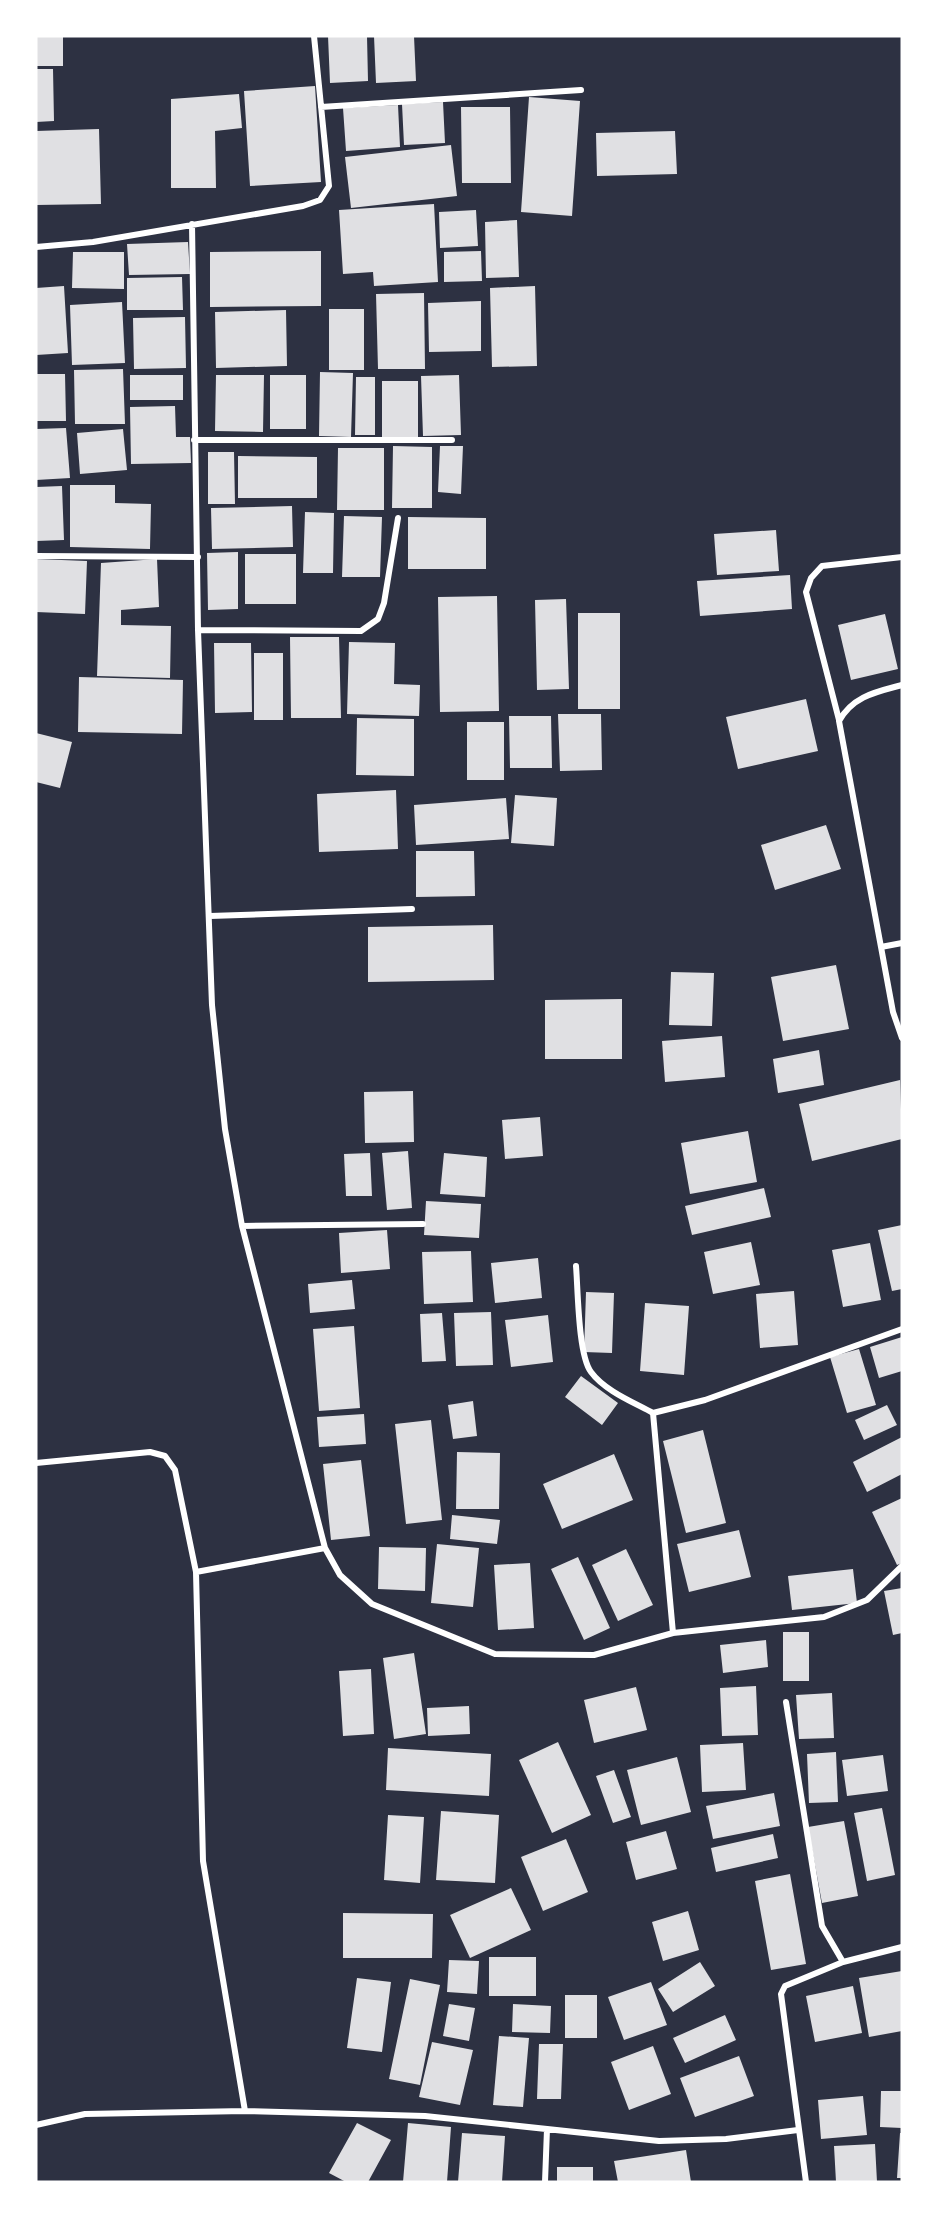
<svg xmlns="http://www.w3.org/2000/svg" width="938" height="2218" font-family="'Space Grotesk',sans-serif">
	<style>
		.building { fill: #e0e0e3 }
		.lines { fill: none; stroke-linecap: round; stroke-linejoin: round }
		.minor { stroke: #fff; stroke-width: 6 }
	</style>
	<rect width="100%" height="100%" fill="#2d3142"/>
	<path class="building" d="M36 36H63V66H36Z
		M328 36H367L368 81 330 83Z
		M374 36H414L416 81 376 83Z
		M36 69H53L54 121 36 122Z
		M315 86 321 182 250 186 244 91Z
		M239 94 242 128 215 131 216 188H171V99Z
		M529 97 580 101 572 216 521 212Z
		M443 102 445 143 404 145 402 104Z
		M398 105 400 147 346 151 343 108Z
		M461 107H510L511 183H462Z
		M99 129 101 204 36 205V131Z
		M675 131 677 174 597 176 596 133Z
		M451 145 457 196 351 208 345 157Z
		M434 204 438 282 374 286 373 272 343 274 339 210Z
		M476 210 478 246 440 248 439 212Z
		M517 220 519 277 486 278 485 222Z
		M188 242 190 274 129 275 127 244Z
		M321 251V306L210 307V252Z
		M481 251 482 281 444 282V252Z
		M73 252H124V289L72 288Z
		M182 277 183 310H127V278Z
		M64 286 68 353 36 355V288Z
		M535 286 537 366 492 367 490 288Z
		M424 293 425 369H378L376 294Z
		M481 301V351L429 352 428 303Z
		M122 302 125 363 72 365 70 305Z
		M329 309H364V370H329Z
		M286 310 287 366 216 368 215 312Z
		M185 317 186 368 134 369 133 318Z
		M123 369 125 424H75L74 370Z
		M320 372 353 373 351 437 319 436Z
		M36 374H65L66 421H36Z
		M130 375H183V400H130Z
		M216 375H264L263 432 215 431Z
		M270 375H306V429H270Z
		M459 375 461 435 423 436 421 376Z
		M356 377H375V435H355Z
		M382 381H418V439H382Z
		M175 406 176 437H190L191 463 131 464 130 407Z
		M66 428 70 478 36 480V429Z
		M123 429 127 470 80 474 77 433Z
		M393 446 432 447V508H392Z
		M440 446H463L461 494 438 492Z
		M338 448H384V510H337Z
		M208 452H234L235 504H208Z
		M238 456 317 457V498H238Z
		M70 485H115V503L151 504 150 549 70 547Z
		M62 486 64 540 36 541V487Z
		M292 506 293 547 212 549 211 508Z
		M305 512 334 513 333 573H303Z
		M344 516 382 517 380 577H342Z
		M408 517 486 518V569H408Z
		M776 530 779 571 717 575 714 534Z
		M238 552V609L208 610 207 553Z
		M245 554H296V604H245Z
		M36 559 87 561 85 614 36 612Z
		M157 559 159 607 121 610V625L171 626 170 678 97 676 101 563Z
		M790 575 792 609 700 616 697 581Z
		M497 596 499 711 440 712 438 597Z
		M566 599 569 689 537 690 535 600Z
		M578 613H620V709H578Z
		M885 614 898 669 851 680 838 625Z
		M290 637H339L341 718H291Z
		M349 642 395 643 394 684 420 685 419 716 347 714Z
		M214 643H251L252 712 215 713Z
		M254 653H283V720H254Z
		M79 677 183 680 182 734 78 732Z
		M806 699 818 751 738 769 726 717Z
		M558 714H601L602 770 560 771Z
		M509 716H551L552 768H510Z
		M357 718 414 719V776L356 775Z
		M467 722H504V780H467Z
		M36 733 72 742 60 788 36 782Z
		M396 790 398 849 319 852 317 794Z
		M515 795 557 798 554 846 511 843Z
		M506 798 509 839 416 845 414 805Z
		M826 825 841 869 775 890 761 845Z
		M416 851H474L475 896 416 897Z
		M493 925 494 980 368 982V927Z
		M836 965 849 1029 783 1041 771 977Z
		M671 972 714 973 712 1026 669 1025Z
		M622 999V1059H545V1000Z
		M722 1036 725 1077 665 1082 662 1041Z
		M819 1050 824 1085 778 1093 773 1059Z
		M900 1080 902 1139 812 1161 799 1104Z
		M413 1091 414 1142 365 1143 364 1092Z
		M540 1117 543 1156 505 1159 502 1120Z
		M748 1131 757 1182 690 1194 681 1143Z
		M408 1151 412 1208 387 1210 382 1153Z
		M370 1153 372 1196H346L344 1154Z
		M444 1153 487 1157 485 1197 440 1194Z
		M764 1188 771 1217 692 1235 685 1206Z
		M426 1201 481 1204 479 1238 424 1235Z
		M902 1225V1289L892 1291 878 1230Z
		M387 1230 390 1269 341 1273 339 1233Z
		M751 1242 760 1285 713 1294 704 1252Z
		M870 1243 881 1300 843 1307 832 1250Z
		M471 1251 473 1302 424 1304 422 1252Z
		M538 1258 542 1298 495 1303 491 1263Z
		M352 1280 355 1309 310 1313 308 1284Z
		M794 1291 798 1345 760 1348 756 1294Z
		M586 1292 614 1293 612 1353 584 1352Z
		M645 1303 689 1306 684 1375 640 1371Z
		M491 1312 493 1365 456 1366 454 1313Z
		M442 1313 446 1361 422 1362 420 1314Z
		M548 1315 553 1362 511 1367 505 1320Z
		M354 1326 360 1408 319 1411 313 1329Z
		M902 1337V1371L879 1378 870 1347Z
		M859 1349 876 1405 847 1413 830 1357Z
		M581 1376 618 1403 602 1425 565 1397Z
		M473 1401 477 1436 453 1439 448 1405Z
		M887 1405 897 1425 864 1440 855 1420Z
		M364 1414 366 1444 319 1447 317 1417Z
		M431 1420 442 1520 406 1524 395 1424Z
		M703 1430 726 1523 686 1533 663 1441Z
		M902 1437V1474L867 1492 853 1462Z
		M457 1452 500 1453 499 1509H456Z
		M614 1454 633 1500 562 1529 543 1484Z
		M361 1460 370 1536 331 1540 323 1464Z
		M902 1498V1563L897 1565 872 1512Z
		M452 1515 500 1520 497 1544 450 1539Z
		M739 1530 751 1577 689 1592 677 1544Z
		M437 1544 479 1548 473 1607 431 1603Z
		M379 1547 426 1548 425 1591 378 1589Z
		M626 1549 653 1605 618 1621 592 1565Z
		M578 1557 610 1628 584 1640 551 1569Z
		M530 1563 534 1628 498 1630 494 1565Z
		M853 1569 857 1603 792 1610 788 1576Z
		M902 1588V1633L893 1635 884 1591Z
		M783 1632H809V1681H783Z
		M766 1640 768 1667 723 1673 720 1645Z
		M414 1653 426 1734 394 1739 383 1658Z
		M371 1669 374 1734 343 1736 339 1671Z
		M756 1686 758 1735 722 1736 720 1688Z
		M636 1687 647 1730 594 1743 584 1700Z
		M832 1693 834 1738 799 1739 796 1695Z
		M469 1706 470 1734 428 1736 427 1708Z
		M558 1742 591 1815 552 1833 519 1760Z
		M743 1743 746 1790 702 1792 700 1745Z
		M388 1748 491 1754 489 1796 386 1790Z
		M836 1752 838 1802 809 1803 807 1754Z
		M883 1755 888 1791 847 1796 842 1760Z
		M677 1757 691 1812 641 1825 627 1770Z
		M614 1770 631 1817 613 1823 596 1776Z
		M774 1793 780 1826 713 1839 706 1806Z
		M882 1808 895 1875 867 1881 854 1813Z
		M441 1811 499 1815 495 1883 436 1880Z
		M388 1815 424 1817 420 1883 384 1880Z
		M844 1821 858 1896 822 1903 808 1827Z
		M666 1831 677 1869 636 1880 626 1842Z
		M773 1834 778 1858 716 1872 711 1848Z
		M566 1839 588 1892 543 1911 521 1857Z
		M790 1874 806 1964 771 1970 755 1881Z
		M511 1888 531 1930 470 1958 450 1915Z
		M688 1911 699 1950 663 1961 652 1922Z
		M343 1913 433 1914 432 1958H343Z
		M489 1957H536V1996H489Z
		M449 1960 479 1961 477 1994 447 1992Z
		M700 1962 715 1986 673 2012 658 1989Z
		M902 1971V2031L869 2037 859 1978Z
		M357 1978 391 1982 382 2052 347 2048Z
		M410 1979 440 1985 420 2085 389 2079Z
		M651 1982 667 2025 624 2040 608 1997Z
		M853 1986 862 2033 815 2042 806 1996Z
		M565 1995H597V2038H565Z
		M449 2004 475 2008 469 2041 443 2036Z
		M513 2004 551 2006 550 2033 512 2032Z
		M725 2015 736 2040 685 2063 673 2038Z
		M499 2036 529 2038 523 2107 493 2105Z
		M432 2042 473 2050 460 2105 419 2097Z
		M539 2044H563L561 2099H537Z
		M653 2046 671 2094 629 2110 611 2062Z
		M739 2056 754 2096 695 2117 680 2078Z
		M881 2091H902V2128L880 2127Z
		M863 2096 867 2135 821 2139 818 2100Z
		M357 2123 391 2140 368 2182H346L329 2173Z
		M408 2123 451 2127 447 2182H403Z
		M462 2133 505 2136 502 2182H458Z
		M900 2133H902V2178H897Z
		M875 2144 877 2182H836L834 2146Z
		M686 2150 691 2182H618L614 2161Z
		M557 2167H593V2182H557Z"/>
	<g class="lines">
		<path class="minor" d="M321 107 581 90
			M192 224 198 630 212 1005 225 1129 242 1226 325 1548
			M36 247 93 242 303 206 320 200 329 186 314 36
			M194 440H452
			M36 556 198 557
			M198 630 361 631 378 619 384 603 398 518
			M839 720 806 592 811 578 822 566 902 557
			M210 916 412 909
			M902 943 881 947 893 1012 902 1038
			M881 947 839 721C853 696 876 692 902 685
			M242 1226 423 1224
			M576 1266C578 1289 578 1355 591 1372 605 1391 633 1402 653 1413L705 1400 902 1329
			M653 1413 673 1633
			M36 1463 150 1452 165 1456 175 1470 196 1572 203 1861 245 2111
			M196 1572 325 1548 340 1575 372 1604 495 1654 594 1655 673 1633 824 1617 867 1600 902 1566
			M786 1702 822 1926 843 1962
			M36 2125 85 2114 245 2111 425 2116 659 2141 726 2139 798 2130
			M545 2182 547 2129
			M806 2182 781 1994 785 1986 843 1962 902 1947"/>
	</g>
	<rect width="938" height="2218" fill="none" stroke="#ffffff" stroke-width="75"/>
</svg>
